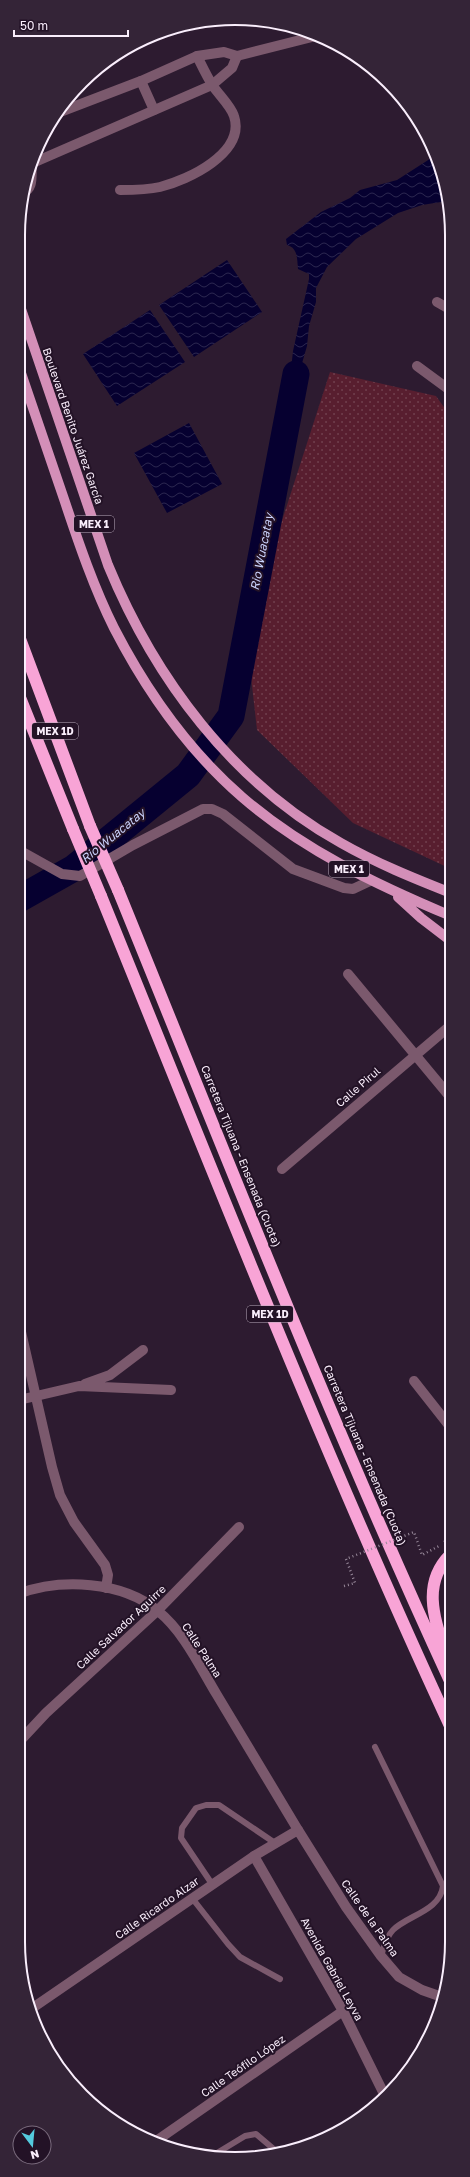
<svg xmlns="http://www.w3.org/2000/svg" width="470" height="2177" font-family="'Golos Text',sans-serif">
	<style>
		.grass { fill: url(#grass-dots) }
		.water { fill: url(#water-waves) }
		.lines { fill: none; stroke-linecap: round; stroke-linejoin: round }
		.river { stroke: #060030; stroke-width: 27 }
		.path { stroke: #978899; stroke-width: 2.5; stroke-dasharray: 1 3; stroke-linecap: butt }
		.service { stroke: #7b596d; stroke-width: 6 }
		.minor { stroke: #7b596d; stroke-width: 10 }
		.tertiary { stroke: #7b596d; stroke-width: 10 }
		.primary { stroke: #d48fb8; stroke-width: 10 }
		.motorway { stroke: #f8a4d6; stroke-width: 12 }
		.path-bridge { stroke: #978899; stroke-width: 2.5; stroke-dasharray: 1 3; stroke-linecap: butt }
		.motorway-bridge { stroke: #f8a4d6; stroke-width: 12 }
		.labels { text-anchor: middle; stroke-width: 4; stroke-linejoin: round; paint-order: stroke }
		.shield { fill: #231226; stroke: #baacbc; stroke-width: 1 }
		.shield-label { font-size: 10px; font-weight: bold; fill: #faeefc }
		.street-label { font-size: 11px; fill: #faeefc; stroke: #231226 }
		.water-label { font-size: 12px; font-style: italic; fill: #cad2fc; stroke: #231226 }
		.rim { fill: none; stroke: #faeefc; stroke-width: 2 }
	</style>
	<defs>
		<pattern id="grass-dots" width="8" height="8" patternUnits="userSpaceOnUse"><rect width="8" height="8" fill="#581e2f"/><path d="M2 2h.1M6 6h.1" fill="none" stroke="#713f4e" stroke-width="1.8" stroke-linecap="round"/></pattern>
		<pattern id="water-waves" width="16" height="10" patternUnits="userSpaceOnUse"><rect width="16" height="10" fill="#060030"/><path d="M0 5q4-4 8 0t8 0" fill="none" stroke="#2b264f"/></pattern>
	</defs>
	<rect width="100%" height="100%" fill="#2d1b30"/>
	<path class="grass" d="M330 372 436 396 451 417V869L353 823 257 730 246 632Z"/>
	<path class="water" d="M436 155 447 201 422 205 398 213 356 239 327 267 316 288V302L309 326 307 346 288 412 287 406 293 351 309 279V274L298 269C297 259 298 248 287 245L286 239 321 212 350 198 360 190 397 180Z
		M227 260 262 312 194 357 159 305Z
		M150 310 185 362 117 406 83 354Z
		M189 423 222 484 167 513 134 453Z"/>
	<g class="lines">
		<path class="river" d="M19 899 74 868 188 775 231 716 296 374"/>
		<path class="path" d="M444 1542 451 1537"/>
		<path class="service" d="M24 194C36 190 33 176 34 165
			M375 1747 443 1886C440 1911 408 1915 393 1930 386 1937 384 1947 381 1956
			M212 1884 181 1838 182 1828 196 1808 206 1805H219L275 1843
			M192 1898 228 1944 240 1957 280 1979
			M212 2156 245 2136 256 2134 276 2151"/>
		<path class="minor" d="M237 56 316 36
			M141 81 154 110
			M120 190C133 190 147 190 160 187 188 180 246 153 234 116 231 106 219 95 213 86 207 77 202 66 197 56
			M437 302 451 310
			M417 366 451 391
			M19 850 62 874 80 876 133 845 203 809H212L223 814 293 869 344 888 353 889 370 881
			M348 974 451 1098
			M282 1169 451 1025
			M19 1323 52 1467 60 1495 74 1522 105 1565 108 1575 106 1588
			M414 1381 451 1428
			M85 1384 110 1375 143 1350
			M19 1400 79 1386 171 1390
			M18 1594C61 1578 122 1581 158 1611 184 1632 200 1667 217 1695 244 1740 271 1785 298 1830
			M18 1743 46 1713 157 1611 239 1527
			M31 2009 254 1856
			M156 2141 343 2011"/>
		<path class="tertiary" d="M35 162 212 85 232 68 237 56 224 52 197 56 141 81 60 112
			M385 2096 343 2011 254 1856 298 1830 346 1907 381 1956 399 1977 422 1990 442 1997"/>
		<path class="primary" d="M20 306 108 565C155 679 232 782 341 843 376 863 413 878 451 893
			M20 370C35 414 50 458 65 502 79 544 94 588 114 628 146 690 189 751 242 797 303 850 377 885 451 916
			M398 897 421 918 451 941"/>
		<path class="motorway" d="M19 636 90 826
			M19 695 73 829
			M118 890C226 1155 330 1421 450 1681
			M101 896C214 1174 324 1454 450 1726
			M448 1661C437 1625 419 1586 450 1555"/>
		<path class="path-bridge" d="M344 1586 355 1583 346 1559 414 1532 422 1555 439 1546"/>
		<path class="motorway-bridge" d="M90 826 118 890
			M73 829 101 896"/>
	</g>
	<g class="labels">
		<g class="shield">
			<rect x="74" y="516" width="40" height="16" rx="3"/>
			<rect x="32" y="723" width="46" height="16" rx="3"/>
			<rect x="329" y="861" width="40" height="16" rx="3"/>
			<rect x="247" y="1306" width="46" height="16" rx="3"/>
		</g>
		<g class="shield-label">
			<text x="94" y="528">MEX 1</text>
			<text x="55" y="735">MEX 1D</text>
			<text x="349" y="873">MEX 1</text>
			<text x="270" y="1318">MEX 1D</text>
		</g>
		<g class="street-label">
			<text transform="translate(73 426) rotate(71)" y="4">Boulevard Benito Juárez García</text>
			<text transform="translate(358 1087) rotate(-41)" y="4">Calle Pirul</text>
			<text transform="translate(241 1156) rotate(68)" y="4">Carretera Tijuana - Ensenada (Cuota)</text>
			<text transform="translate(365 1455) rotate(67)" y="4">Carretera Tijuana - Ensenada (Cuota)</text>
			<text transform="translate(121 1627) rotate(-43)" y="4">Calle Salvador Aguirre</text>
			<text transform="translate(202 1650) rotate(57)" y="4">Calle Palma</text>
			<text transform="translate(157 1908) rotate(-35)" y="4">Calle Ricardo Alzar</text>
			<text transform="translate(370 1918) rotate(55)" y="4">Calle de la Palma</text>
			<text transform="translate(332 1969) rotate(61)" y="4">Avenida Gabriel Leyva</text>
			<text transform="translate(243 2066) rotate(-35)" y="4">Calle Teófilo López</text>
		</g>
		<g class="water-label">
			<text transform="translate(262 552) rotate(-79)" y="4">Rio Wuacatay</text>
			<text transform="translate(113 836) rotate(-39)" y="4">Rio Wuacatay</text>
		</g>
	</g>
	<path d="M0 0H470V2177H0ZM235 25H235A210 210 0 0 1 445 235V1942A210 210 0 0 1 235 2152H235A210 210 0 0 1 25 1942V235A210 210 0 0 1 235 25Z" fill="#342437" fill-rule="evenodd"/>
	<path class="rim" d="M235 25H235A210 210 0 0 1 445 235V1942A210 210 0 0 1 235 2152H235A210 210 0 0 1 25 1942V235A210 210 0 0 1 235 25Z"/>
	<g transform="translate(32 2145) rotate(164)"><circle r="19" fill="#231226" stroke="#796a7c"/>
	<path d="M0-3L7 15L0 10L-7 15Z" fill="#54cadd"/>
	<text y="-6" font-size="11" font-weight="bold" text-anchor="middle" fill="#faeefc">N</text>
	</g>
	<path d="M14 30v6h114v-6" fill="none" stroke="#faeefc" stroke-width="2"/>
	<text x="20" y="30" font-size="12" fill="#faeefc" stroke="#231226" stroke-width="3" paint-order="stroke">50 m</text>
</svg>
